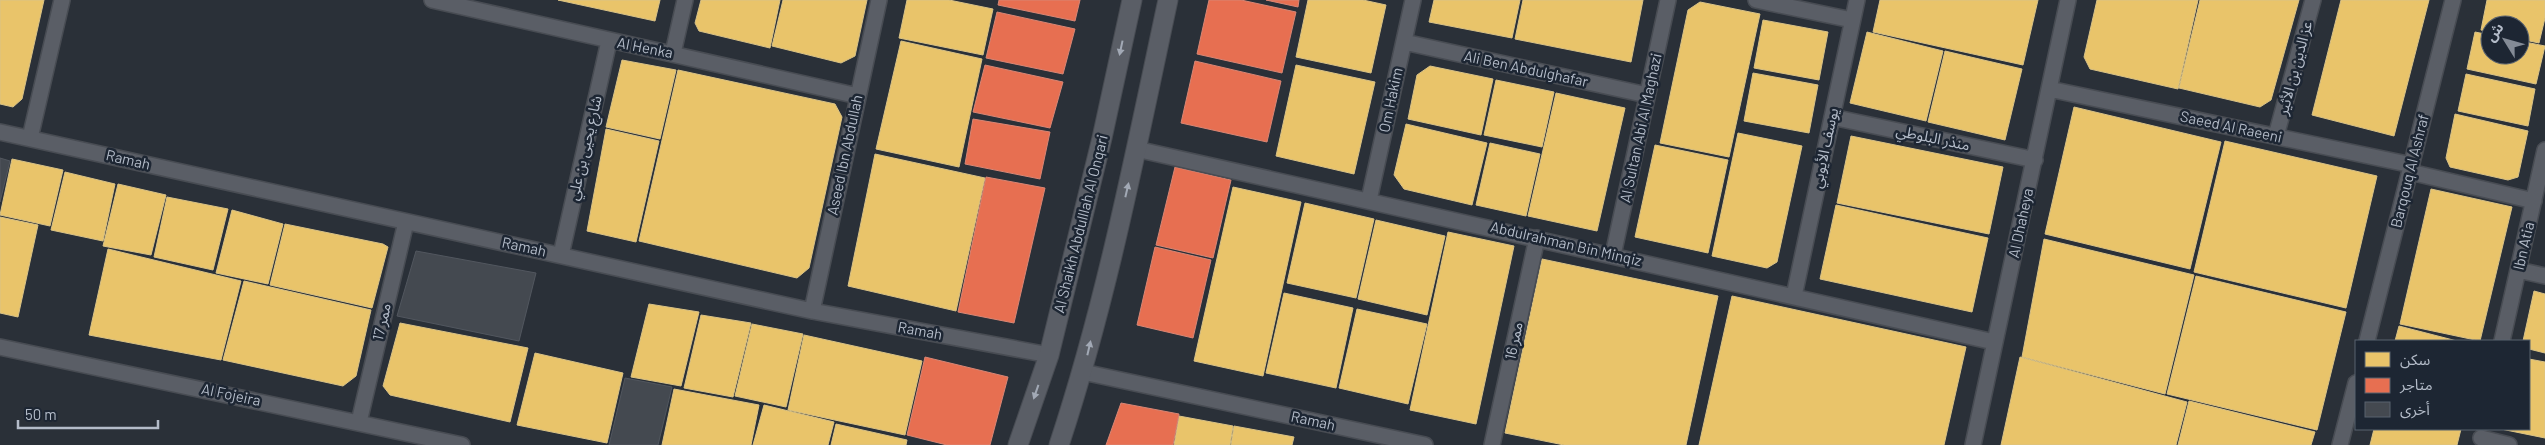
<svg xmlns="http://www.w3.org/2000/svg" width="2545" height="445" font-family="Barlow,'Noto Sans Arabic',sans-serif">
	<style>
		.homes { fill: #e9c46a; stroke: #d9c286 }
		.shops { fill: #e76f51; stroke: #d88675 }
		.building { fill: #444950; stroke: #52575f }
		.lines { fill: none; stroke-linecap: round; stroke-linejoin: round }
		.minor-casing { stroke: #484c53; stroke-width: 18 }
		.tertiary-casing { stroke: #484c53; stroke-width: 21 }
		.minor { stroke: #5a5e66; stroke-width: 15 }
		.tertiary { stroke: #5a5e66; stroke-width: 19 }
		.oneway { fill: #a2a9b5 }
		.labels { text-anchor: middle; stroke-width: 5; stroke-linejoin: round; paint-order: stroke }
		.street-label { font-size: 15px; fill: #b4bcc9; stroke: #1d2633 }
	</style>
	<rect width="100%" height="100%" fill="#2a3038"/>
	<path class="homes" d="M0 0H44L22 99 13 107 0 104Z
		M558 0H660L655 21Z
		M701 0H780L770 48 699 31 695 23Z
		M783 0H867L855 56 841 63 772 46Z
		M907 0H949L993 9 983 55 899 38Z
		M1308 0H1363L1386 5 1371 73 1296 57Z
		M1434 0H1520L1512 38 1429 22Z
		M1523 0H1643L1631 62 1515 39Z
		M1880 0H2038L2023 65 1873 32Z
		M2097 0H2198L2178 89 2090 69 2084 57Z
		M2200 0H2299L2271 100 2260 107 2179 88Z
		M2341 0H2429L2394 136 2312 115Z
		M2487 0H2545V18L2539 43 2520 39V25H2490V32L2481 30Z
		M1700 2 1760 14 1729 157 1660 143 1688 10Z
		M1763 20 1828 32 1819 80 1754 68Z
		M1867 32 1943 51 1926 121 1850 103Z
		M2475 32 2490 35V55H2520V41L2545 46 2536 84 2467 69Z
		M901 41 982 59 959 167 876 149Z
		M1945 51 2022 69 2005 140 1928 122Z
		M622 60 676 70 660 139 606 127Z
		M1296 65 1375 82 1354 174 1276 156Z
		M1430 66 1493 79 1481 135 1408 119 1417 75Z
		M678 70 835 104 842 117 809 268 797 278 639 241Z
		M1753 73 1818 85 1809 133 1744 121Z
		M2466 74 2535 89 2528 126 2458 111Z
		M1496 80 1554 92 1542 147 1484 135Z
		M1556 93 1625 108 1597 231 1528 216Z
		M2074 107 2221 142 2190 269 2045 234Z
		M2455 114 2528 131 2518 177 2508 180 2450 167 2446 158Z
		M1406 124 1487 143 1472 205 1404 189 1394 175Z
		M606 129 659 141 636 242 587 231Z
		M1738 133 1802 146 1777 262 1767 268 1712 256Z
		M1851 136 2003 167 1989 234 1837 203Z
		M2225 141 2377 176 2346 308 2194 272Z
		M1490 143 1540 154 1526 216 1476 205Z
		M1655 145 1728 160 1708 253 1635 237Z
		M875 154 985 178 956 311 848 286Z
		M12 159 63 170 50 226 0 215Z
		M65 172 115 184 103 241 51 230Z
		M118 184 166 195 151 255 103 246Z
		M1233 187 1301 202 1263 376 1194 361Z
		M2431 189 2512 207 2480 341 2400 324Z
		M167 197 228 209 213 270 154 257Z
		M1305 203 1374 219 1356 298 1287 283Z
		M1836 205 1988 238 1972 312 1820 279Z
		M232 210 283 224 268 284 216 273Z
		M0 217 38 225 18 317 0 313Z
		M1376 220 1445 236 1427 315 1358 299Z
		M285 224 383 244 388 247 372 308 270 285Z
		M1448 232 1514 246 1476 424 1410 410Z
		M2044 239 2194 275 2165 394 2022 357Z
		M108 249 241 281 221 360 89 335Z
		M1542 259 1718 296 1686 445H1564L1505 433Z
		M2196 276 2346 312 2317 430 2167 394Z
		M244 281 371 310 356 376 343 386 223 360Z
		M2534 291 2545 294V353L2529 349V341H2523Z
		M1284 293 1353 308 1336 388 1266 373Z
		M1732 296 1966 347 1944 445H1699Z
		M649 304 699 312 681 386 631 377Z
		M1357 309 1427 324 1408 404 1339 388Z
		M701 315 751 323 733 397 684 388Z
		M400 323 528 348 510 422 390 395 383 386Z
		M752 324 803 334 786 407 735 396Z
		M2399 326 2457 341H2395Z
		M804 335 922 361 905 435 788 410Z
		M535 353 623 373 607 443 517 425Z
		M2020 357 2187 402 2176 445H2001Z
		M2529 359 2545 362V438L2501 429H2529Z
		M674 389 759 405 751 445H662Z
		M2189 401 2315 432 2311 445H2178Z
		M764 405 834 422 828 445H753Z
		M1179 416 1233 426 1230 445H1174Z
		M836 424 907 440 906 445H831Z
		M1234 426 1294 437 1292 445H1231Z
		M2374 429H2461L2457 445H2370Z"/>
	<path class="shops" d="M999 0H1080L1075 21 998 5Z
		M1209 0H1241L1296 12 1282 73 1197 54Z
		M1266 0H1299L1298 7Z
		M997 12 1075 29 1063 74 986 58Z
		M1195 61 1281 81 1267 142 1181 123Z
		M985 65 1063 82 1050 128 973 112Z
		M973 119 1050 132 1040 179 965 164Z
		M1175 167 1231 180 1213 258 1156 245Z
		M986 177 1045 188 1014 323 958 312Z
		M1155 247 1211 260 1193 338 1137 325Z
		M925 357 1008 377 990 445H947L907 435Z
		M1121 403 1179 414 1173 445H1106Z"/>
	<path class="building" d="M0 158 10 161 0 202Z
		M416 251 536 273 519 341 397 316Z
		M625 378 672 387 658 445H609Z"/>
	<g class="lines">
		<g class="minor-casing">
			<path id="minor" d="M432 0 858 96
				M1756 0 1852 20
				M1404 42 1647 95
				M673 53 685 0
				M2049 89 2412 165
				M1832 117 2035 160
				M0 132 812 311 1049 355
				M2276 136 2313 0
				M30 138 62 0
				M1136 149 1994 342
				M2410 172 2534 201
				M1369 200 1413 0
				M561 255 609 41
				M1613 255 1668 0
				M2518 270 2545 276
				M1794 296 1857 0
				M812 311 879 0
				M2367 341 2453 0
				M2502 341 2545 150
				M0 347 462 445
				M1083 372 1425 445
				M359 422 406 222
				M2481 438 2509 445
				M1492 445 1537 238
				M1973 445 2068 0
				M2340 445 2356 383"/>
		</g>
		<g class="tertiary-casing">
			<path id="tertiary" d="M1018 445 1049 355 1102 138 1132 0
				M1059 445C1107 300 1136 149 1168 0"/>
		</g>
		<use href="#minor" class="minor"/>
		<use href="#tertiary" class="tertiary"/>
	</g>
	<defs><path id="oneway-solid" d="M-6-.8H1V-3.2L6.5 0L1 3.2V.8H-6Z" transform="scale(1.25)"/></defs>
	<g class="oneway">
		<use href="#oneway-solid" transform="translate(1121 48) rotate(102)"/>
		<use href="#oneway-solid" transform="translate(1127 190) rotate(-77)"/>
		<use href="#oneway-solid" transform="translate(1089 348) rotate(-77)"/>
		<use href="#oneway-solid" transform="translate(1036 392) rotate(109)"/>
	</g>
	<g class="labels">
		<g class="street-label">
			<text transform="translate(645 48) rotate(11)" y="5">Al Henka</text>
			<text transform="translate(2295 68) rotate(-75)" y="5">عز الدين بن الأثير</text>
			<text transform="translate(1526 69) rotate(12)" y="5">Ali Ben Abdulghafar</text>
			<text transform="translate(1391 100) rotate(-78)" y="5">Om Hakim</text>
			<text transform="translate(2231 127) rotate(12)" y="5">Saeed Al Raeeni</text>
			<text transform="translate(1641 128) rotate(-78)" y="5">Al Sultan Abi Al Maghazi</text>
			<text transform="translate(1933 138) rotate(12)" y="5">منذر البلوطي</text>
			<text transform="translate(585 148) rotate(-77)" y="5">شارع يحيى بن علي</text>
			<text transform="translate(1825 148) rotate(-78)" y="5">يوسف الأيوبي</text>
			<text transform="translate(845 155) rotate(-78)" y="5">Aseed Ibn Abdullah</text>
			<text transform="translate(128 160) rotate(13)" y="5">Ramah</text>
			<text transform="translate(2410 171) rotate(-76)" y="5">Barqouq Al Ashraf</text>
			<text transform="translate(2021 223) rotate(-78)" y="5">Al Dhaheya</text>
			<text transform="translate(1081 224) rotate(-76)" y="5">Al Shaikh Abdulllah Al Onqari</text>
			<text transform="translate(1566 244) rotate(13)" y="5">Abdulrahman Bin Minqiz</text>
			<text transform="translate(2524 246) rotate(-77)" y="5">Ibn Atia</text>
			<text transform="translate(524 247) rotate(12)" y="5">Ramah</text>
			<text transform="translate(382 322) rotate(-77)" y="5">ممر 17</text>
			<text transform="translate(920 331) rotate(10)" y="5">Ramah</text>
			<text transform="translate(1514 341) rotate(-78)" y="5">ممر 16</text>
			<text transform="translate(231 395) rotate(12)" y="5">Al Fojeira</text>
			<text transform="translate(1313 421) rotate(12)" y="5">Ramah</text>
		</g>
	</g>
	<rect x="2355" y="340" width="175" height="90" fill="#1d2633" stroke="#59626f"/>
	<rect x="2365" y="352" width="25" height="15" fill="#e9c46a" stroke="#59626f"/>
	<text x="2400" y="365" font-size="15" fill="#b4bcc9">سكن</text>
	<rect x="2365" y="378" width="25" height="15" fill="#e76f51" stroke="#59626f"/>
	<text x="2400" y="390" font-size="15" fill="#b4bcc9">متاجر</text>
	<rect x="2365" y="402" width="25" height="15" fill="#444950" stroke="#59626f"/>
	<text x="2400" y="415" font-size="15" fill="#b4bcc9">أخرى</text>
	<g transform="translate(2505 40) rotate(307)"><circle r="24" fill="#1d2633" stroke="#59626f"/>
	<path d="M0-4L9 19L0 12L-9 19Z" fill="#848b96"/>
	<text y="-8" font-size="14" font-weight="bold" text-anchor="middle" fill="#b4bcc9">ش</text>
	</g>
	<path d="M18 420v8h140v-8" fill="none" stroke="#b4bcc9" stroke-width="2.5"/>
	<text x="25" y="420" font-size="15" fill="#b4bcc9" stroke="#1d2633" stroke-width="4" paint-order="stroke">50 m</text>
</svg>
